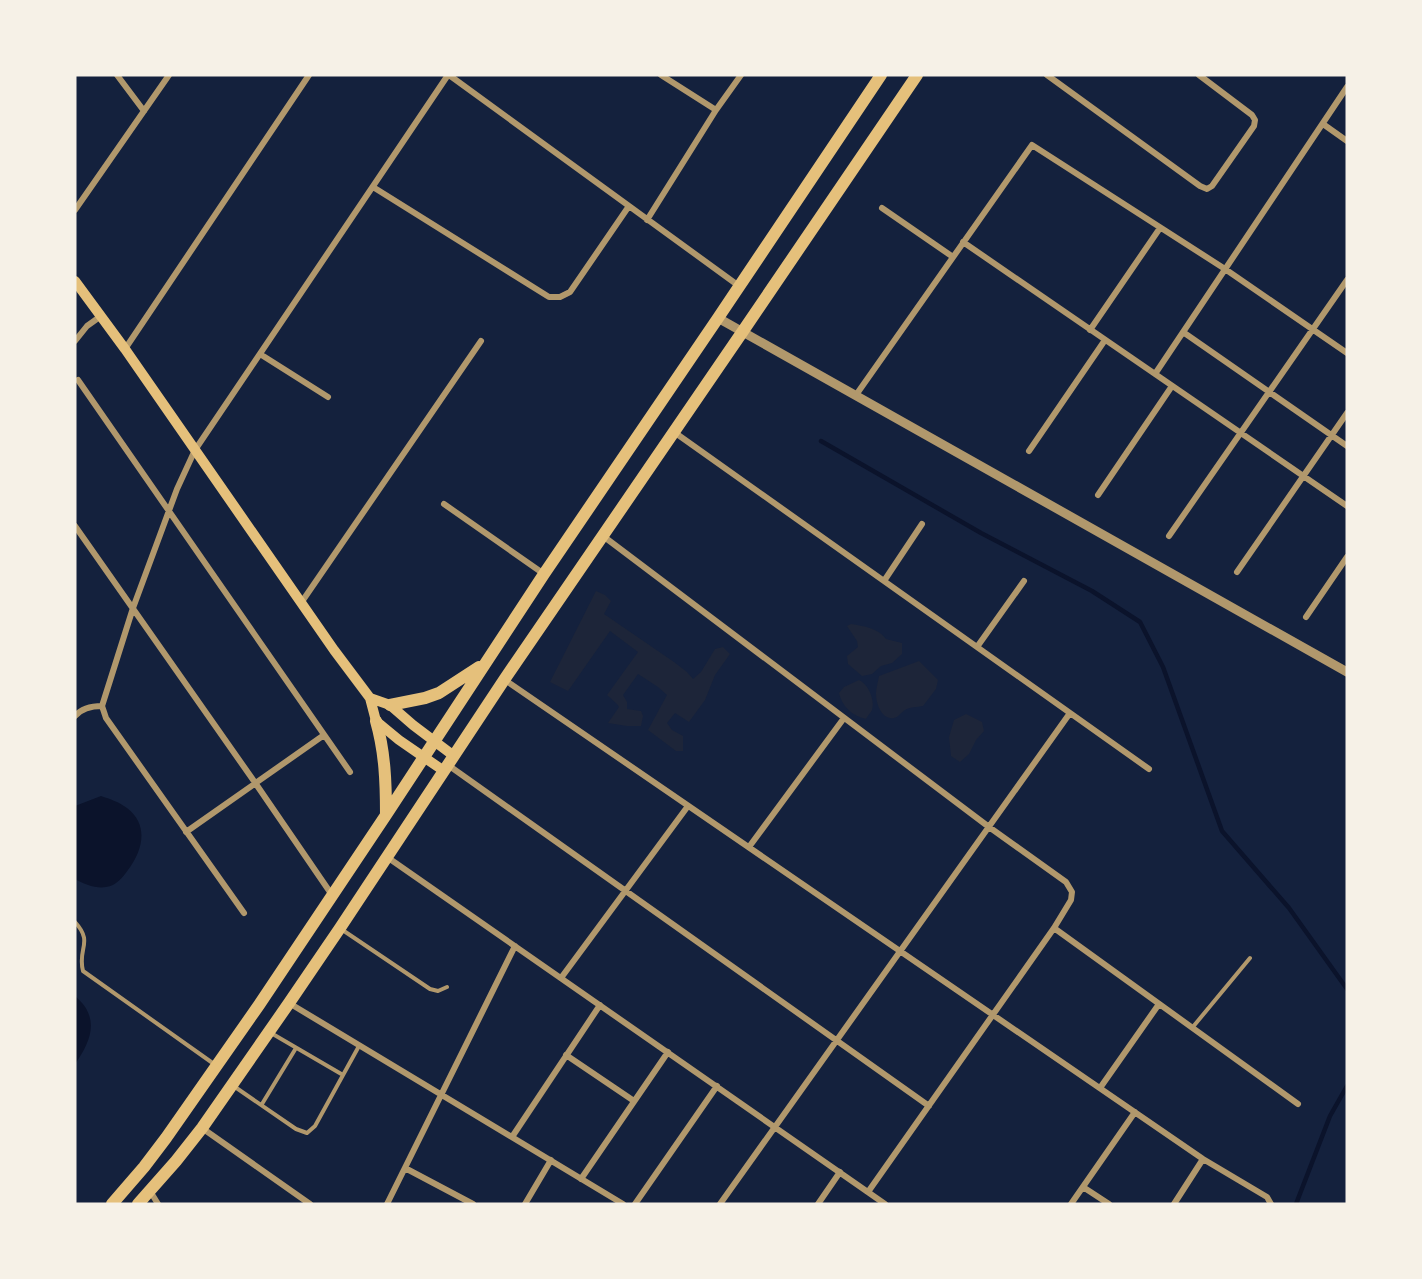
<svg xmlns="http://www.w3.org/2000/svg" width="1422" height="1279" font-family="Signika,sans-serif">
	<style>
		.green { fill: #1d2539 }
		.water { fill: #0b132b }
		.lines { fill: none; stroke-linecap: round; stroke-linejoin: round }
		.stream { stroke: #0b132b; stroke-width: 4.5 }
		.service { stroke: #b1986c; stroke-width: 4 }
		.minor { stroke: #b1986c; stroke-width: 6 }
		.tertiary { stroke: #b1986c; stroke-width: 9 }
		.secondary { stroke: #e5c07b; stroke-width: 10 }
		.primary { stroke: #e5c07b; stroke-width: 12 }
	</style>
	<rect width="100%" height="100%" fill="#14213d"/>
	<path class="green" d="M596 591 605 595 611 601 604 614 674 662 687 672 693 679 701 672 715 649 723 647 730 654 715 675 705 700 689 722 675 713 667 723 672 730 683 736V751H676L648 730 667 695 658 687 638 674 623 695 627 702V709L641 711 643 716 641 726H627L608 723 619 707 617 704 607 695 638 652 610 631 568 691 550 682Z
		M851 624C864 626 878 628 886 639L902 643V654L892 663 881 666 872 674 862 676 848 664 847 656 858 647 857 641 847 626Z
		M919 661 938 680 936 689 923 706C918 707 909 707 905 710 900 713 899 717 894 718 882 720 876 704 876 694 876 688 878 682 879 676Z
		M859 680C869 685 875 700 872 710 871 712 867 717 866 719 852 716 842 706 839 693L844 687Z
		M966 714 982 722 984 731 976 740 969 754 960 762 951 756 949 737 954 720Z"/>
	<path class="water" d="M101 796C110 799 119 802 127 808 149 825 143 850 128 870 123 877 116 886 106 887 97 889 83 884 75 879V806Z
		M75 996C100 1017 92 1040 75 1064Z"/>
	<g class="lines">
		<path class="stream" d="M821 441 981 533 1092 591 1140 622 1163 667 1222 831 1289 908 1347 989
			M1296 1204 1330 1116 1347 1086"/>
		<path class="service" d="M75 922C94 943 77 948 83 971L214 1064
			M341 929 430 989 438 991 447 987
			M1192 1028 1250 958
			M271 1033 343 1075
			M235 1087 296 1129 307 1133 315 1126 359 1046
			M262 1104 296 1048"/>
		<path class="minor" d="M117 75 144 111
			M449 75 739 286
			M661 75 716 110
			M1047 75 1200 186 1207 189 1212 186 1254 126 1255 120 1252 115 1199 75
			M1323 124 1347 141
			M373 187 549 297H560L570 292 629 206
			M882 208 953 257
			M75 210 169 75
			M647 220 716 110 741 75
			M963 242 1347 506
			M1090 330 1160 228
			M1183 332 1347 446
			M75 341 87 326 101 316
			M125 349 309 75
			M260 354 328 397
			M1155 374 1347 87
			M78 380 350 772
			M856 395 1032 145 1225 269 1347 353
			M674 432 1149 769
			M1029 451 1105 340
			M1098 495 1172 386
			M444 504 544 574
			M75 526 256 784 332 895
			M603 536 989 827 1066 882 1072 892 1071 900 1054 928 868 1192
			M1169 536 1347 280
			M1237 572 1347 413
			M884 581 922 524
			M301 603 481 341
			M1306 617 1347 557
			M977 647 1024 581
			M505 680 1203 1159 1267 1197 1271 1204
			M75 716C82 708 91 706 102 706
			M448 765 929 1106
			M186 832 324 735
			M749 847 844 718
			M387 857 885 1204
			M244 913 106 718 102 706 133 608 177 489 195 450 448 75
			M1054 928 1298 1104
			M561 978 688 806
			M289 1003 623 1204
			M566 1055 634 1101
			M1100 1088 1159 1004
			M202 1128 310 1204
			M512 1137 600 1005
			M405 1168 473 1204
			M581 1179 668 1052
			M1083 1187 1109 1204
			M150 1191 158 1204
			M387 1204 515 946
			M525 1204 551 1160
			M635 1204 717 1086
			M720 1204 1070 713
			M818 1204 840 1172
			M1071 1204 1135 1112
			M1174 1204 1203 1159"/>
		<path class="tertiary" d="M718 318 1347 672"/>
		<path class="secondary" d="M75 281 125 349 334 650 370 698 376 721 399 740 444 771
			M370 698 390 705 413 725 454 756"/>
		<path class="primary" d="M390 705 425 698 439 693 479 667
			M376 721C385 752 386 783 386 815
			M112 1204 144 1167 166 1138 259 1005 386 815 544 574 718 318 881 75
			M138 1204 176 1161 202 1128 289 1003 340 928 504 680 743 331 917 75"/>
	</g>
	<rect width="1422" height="1279" fill="none" stroke="#f6f1e7" stroke-width="153"/>
</svg>
